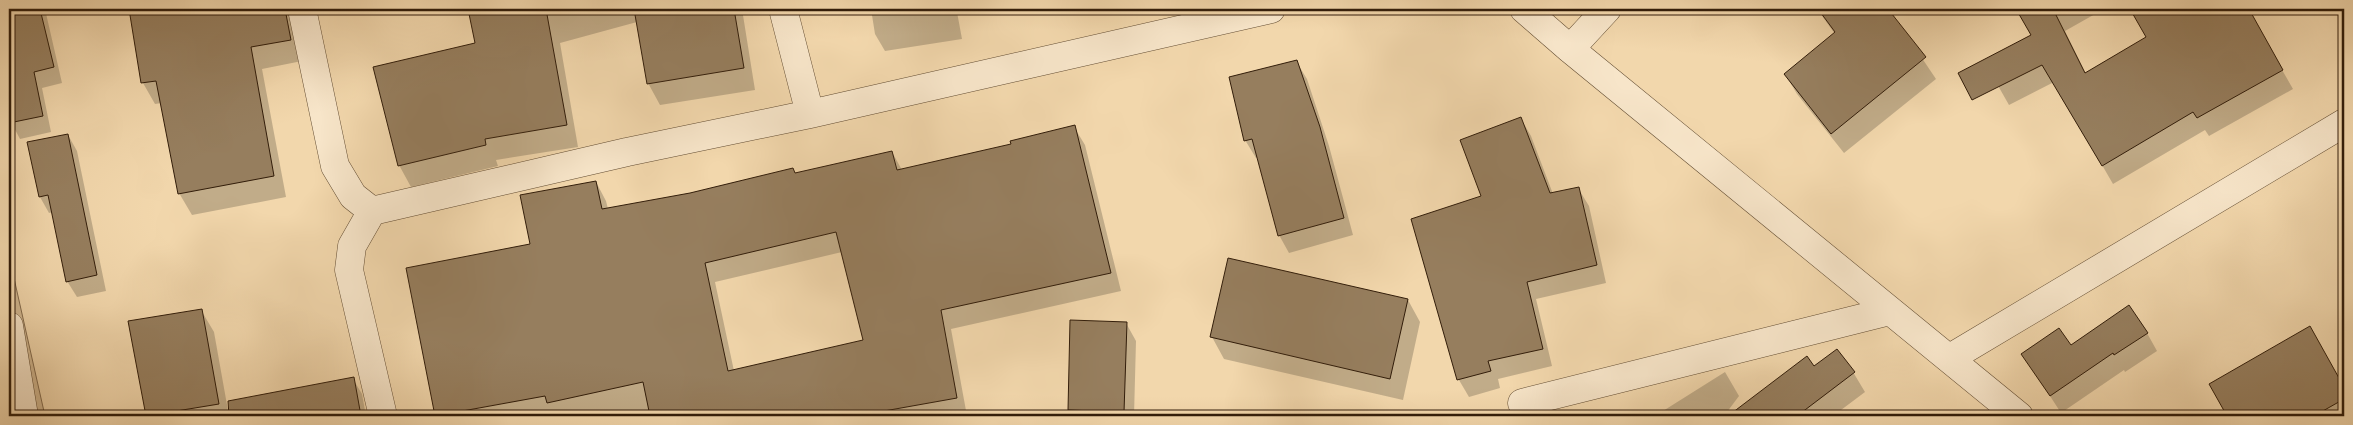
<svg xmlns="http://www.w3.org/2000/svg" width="2353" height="425" font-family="'EB Garamond',serif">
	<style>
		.green { fill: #d1b790; stroke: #826a4d }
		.shadow { fill: #0003; fill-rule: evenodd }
		.building { fill: #967e5e; stroke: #321d0a; fill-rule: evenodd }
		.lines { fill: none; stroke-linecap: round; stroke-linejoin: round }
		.street-casing { stroke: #624c32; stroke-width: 29 }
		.street { stroke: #f7e5c9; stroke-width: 28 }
	</style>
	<rect width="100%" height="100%" fill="#f2d7ac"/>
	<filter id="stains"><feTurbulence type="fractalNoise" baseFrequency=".004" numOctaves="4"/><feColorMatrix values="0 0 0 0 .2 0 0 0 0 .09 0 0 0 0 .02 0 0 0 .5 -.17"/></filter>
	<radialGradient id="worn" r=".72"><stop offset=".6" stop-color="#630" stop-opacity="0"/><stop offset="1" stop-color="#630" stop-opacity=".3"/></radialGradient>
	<path class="green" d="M9 256 45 416H9Z"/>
	<path class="shadow" d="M9 9H45L62 83 42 88 51 132 20 139 11 122 9 114Z
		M130 9H292L302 61 262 69 286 197 192 215 179 193 162 103 155 104 143 83Z
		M469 9H742L755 90 660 105 648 83 637 22 560 43 578 147 496 160 498 166 411 187 399 165 476 44Z
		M871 9H969L957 12 962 39 885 51 875 34Z
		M1148 9H1176L1151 14Z
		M1817 9H1889L1936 79 1844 153 1797 94 1785 74 1835 34Z
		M1954 9H1967L1957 14Z
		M2017 9H2104L2065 31 2086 74 2148 38 2131 9H2229L2230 11 2234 9H2247L2293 89 2209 136 2205 130 2113 184 2054 82 2009 105 1984 61 2033 36Z
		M1296 61 1307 79 1329 146 1353 235 1289 253 1279 235 1258 157 1256 158 1245 140Z
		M1521 119 1531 136 1553 194 1578 188 1589 206 1606 283 1536 299 1552 366 1498 379 1500 388 1469 397 1459 380 1412 220 1483 197Z
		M1074 127 1085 145 1121 291 951 329 967 416H436L407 269 531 245 596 182 606 201 608 209 795 174 892 152 902 170 1012 145ZM842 252 864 341 734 371 715 282Z
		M68 135 77 151 106 291 77 297 67 281 53 212 49 213 40 197 28 143Z
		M1408 300 1420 322 1403 400 1224 359 1212 337Z
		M201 310 214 332 229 416H147L130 322Z
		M1126 323 1136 341 1134 416H1073L1069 410Z
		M2309 328 2344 389V416H2229L2210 385Z
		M2147 333 2157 351 2125 372 2124 370 2061 413 2023 354Z
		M1806 358 1813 367 1853 372 1865 392 1833 416H1730Z
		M1725 372 1739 396 1724 416H1655Z
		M353 379 362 394 366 416H263L259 397Z"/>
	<path class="building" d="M9 9H40L54 67 34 72 43 116 9 123Z
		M129 9H285L291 40 251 47 274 176 178 194 156 81 141 83Z
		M468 9H546L567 125 485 139 486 145 398 166 373 67 475 43Z
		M634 9H734L744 68 647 84Z
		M1818 9H1888L1926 57 1831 134 1784 74 1835 32Z
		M2016 9H2053L2085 73 2146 37 2130 9H2249L2283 70 2197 118 2193 112 2102 166 2042 65 1972 100 1958 73 2031 35Z
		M1297 60 1320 127 1344 218 1278 236 1252 139 1244 141 1229 77Z
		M1521 117 1550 193 1579 187 1597 265 1527 282 1543 349 1488 361 1491 371 1457 380 1411 219 1481 196 1460 140Z
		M1075 125 1111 273 941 310 957 398 856 416H650L643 382 547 403 545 396 435 416 406 268 530 244 520 195 596 181 602 209 690 193 793 168 795 173 892 151 897 170 1011 144 1010 141ZM836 232 863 340 728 371 705 263Z
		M68 134 97 275 66 282 48 195 39 197 27 142Z
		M1228 258 1408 299 1390 379 1210 337Z
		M2129 305 2148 333 2114 355 2113 353 2050 396 2021 354 2059 328 2071 345Z
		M202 309 219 404 146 416 128 321Z
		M1070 320 1127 322 1124 412 1068 410Z
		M2310 326 2344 387V399L2314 416H2227L2209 384Z
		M1837 349 1855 372 1797 416H1728L1807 356 1814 366Z
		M354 377 361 416H229L228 401Z"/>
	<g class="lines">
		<g class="street-casing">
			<path id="street" d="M302 9 335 166 353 196 372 211
				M783 9 810 114
				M1524 9 1570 49 2019 416
				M1570 49 1607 9
				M9 326 24 416
				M1950 358 2344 123
				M1522 403 1890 311
				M383 416 349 270 352 246 372 211 627 152 810 114 1271 9"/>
		</g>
		<use href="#street" class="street"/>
	</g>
	<rect width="2353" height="425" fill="none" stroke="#f2d7ac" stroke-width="30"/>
	<rect x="10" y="10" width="2333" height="405" fill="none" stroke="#321d0a" stroke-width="2.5"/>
	<rect x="15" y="15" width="2323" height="395" fill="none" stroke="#321d0a"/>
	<rect width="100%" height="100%" filter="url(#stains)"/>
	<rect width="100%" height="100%" fill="url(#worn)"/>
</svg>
